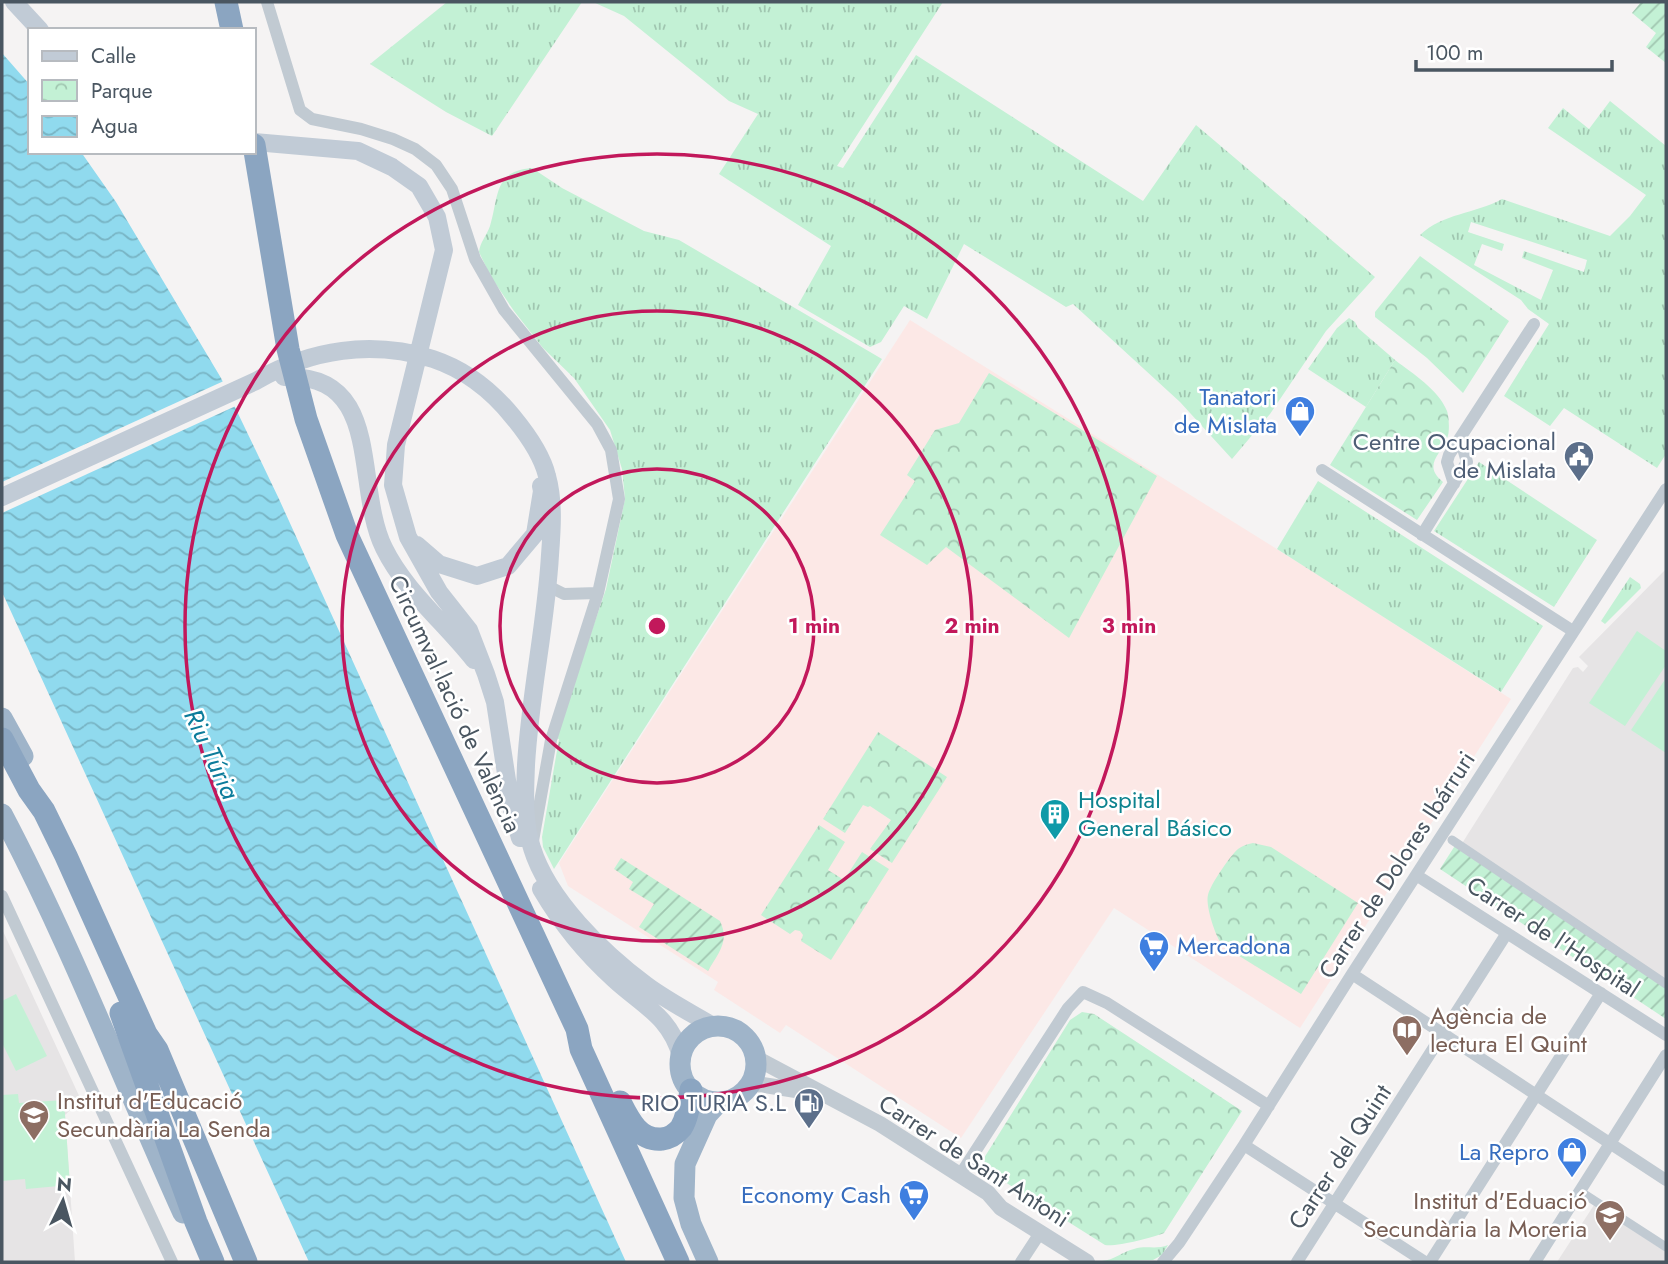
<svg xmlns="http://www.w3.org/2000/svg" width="1668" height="1264" font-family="Jost,sans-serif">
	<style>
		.education { fill: #e6e4e5 }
		.medical { fill: #fce8e6 }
		.grass { fill: url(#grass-tufts); fill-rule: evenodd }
		.park { fill: url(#park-crowns) }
		.garden { fill: url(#garden-furrows) }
		.pitch { fill: #c3f1d5 }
		.water { fill: url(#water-waves) }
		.pier { fill: #f5f3f3 }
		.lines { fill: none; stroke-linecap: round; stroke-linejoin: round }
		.pedestrian { stroke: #c1cad2; stroke-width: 9 }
		.minor { stroke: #c1cad2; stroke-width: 12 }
		.tertiary { stroke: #c1cad2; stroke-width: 16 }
		.secondary { stroke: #c1cbd6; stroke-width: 18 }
		.trunk { stroke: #9fb4c9; stroke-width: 21 }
		.motorway { stroke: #8ba5c1; stroke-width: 23 }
		.ring { fill: none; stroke: #c2185b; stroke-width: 3.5 }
		.labels { text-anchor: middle; stroke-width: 5; stroke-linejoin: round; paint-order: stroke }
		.shop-label { font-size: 24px; fill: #366cbe; stroke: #fff; text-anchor: end }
		.service-label { font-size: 24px; fill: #4e5e75; stroke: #fff; text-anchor: end }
		.street-label { font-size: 24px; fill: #4a5661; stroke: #fff }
		.culture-label { font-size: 24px; fill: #0d838f; stroke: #fff; text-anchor: start }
		.education-label { font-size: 24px; fill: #785e54; stroke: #fff; text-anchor: start }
		.water-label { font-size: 26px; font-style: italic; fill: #0c7c9b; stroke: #fff }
		.centre { fill: #c2185b; stroke: #fff; stroke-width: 3.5 }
		.ring-label { font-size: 21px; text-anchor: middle; font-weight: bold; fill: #c2185b; stroke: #fff; stroke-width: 5; stroke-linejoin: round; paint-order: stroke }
	</style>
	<defs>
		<pattern id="grass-tufts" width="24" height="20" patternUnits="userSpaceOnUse" patternTransform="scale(1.75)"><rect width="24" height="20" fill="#c3f1d5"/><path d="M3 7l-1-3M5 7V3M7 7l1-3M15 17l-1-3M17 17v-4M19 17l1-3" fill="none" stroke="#a0c6b0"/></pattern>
		<pattern id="park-crowns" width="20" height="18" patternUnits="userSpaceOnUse" patternTransform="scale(1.75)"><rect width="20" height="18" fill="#c3f1d5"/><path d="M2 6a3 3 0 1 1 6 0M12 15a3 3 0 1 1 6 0" fill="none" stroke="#a0c6b0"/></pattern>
		<pattern id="garden-furrows" width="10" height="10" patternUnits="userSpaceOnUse" patternTransform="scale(1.75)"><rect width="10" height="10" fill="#c3f1d5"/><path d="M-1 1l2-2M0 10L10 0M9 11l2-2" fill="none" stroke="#a0c6b0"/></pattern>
		<pattern id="water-waves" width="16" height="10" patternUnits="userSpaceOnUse" patternTransform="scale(1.75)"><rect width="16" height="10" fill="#90daee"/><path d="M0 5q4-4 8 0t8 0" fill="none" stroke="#78b4c4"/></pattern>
	</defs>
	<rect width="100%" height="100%" fill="#f5f3f3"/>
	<path class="education" d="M1666 569V980L1461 845 1573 668 1578 667 1583 672 1588 666 1579 657Z
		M2 929 81 1100 65 1115 75 1262H2Z
		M1594 1205 1666 1252V1262H1557Z"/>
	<path class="medical" d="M910 320 1320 576 1511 699 1300 1028 1114 908 961 1138 786 1025 780 1033 714 990 718 982 568 886 559 863Z"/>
	<path class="grass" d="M447 2H582L492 136 446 112 370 64Z
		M593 2H943L837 166 843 168 916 55 1143 201 1196 125 1375 277 1326 331 1270 414 1232 459 1180 402 1073 304 1066 307 964 244 927 319 904 306 881 342 870 347 798 305 831 246 719 174 758 114 729 101 624 16Z
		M1610 101 1666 146V454L1657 468 1564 408 1550 426 1504 396 1549 324 1528 309 1521 300 1420 235C1443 213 1475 214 1502 199L1610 236 1630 216 1646 195 1548 128 1563 108 1589 129ZM1471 222 1587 260 1584 272 1524 251 1522 258 1553 270 1541 300 1474 265 1482 244 1502 251 1504 244 1468 232Z
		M532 168 562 188 644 231 679 240 882 359 554 869 543 847 542 837 559 739 555 738 606 589 625 499 622 469 610 430 574 378 543 348 514 311 491 277 479 252C480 242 487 235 490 226 499 197 493 171 532 168Z
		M1349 318 1355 322 1358 328 1395 360 1366 407 1308 369 1337 328Z
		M1479 462 1597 540 1554 607 1434 531Z
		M1318 481 1543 626 1501 692 1277 549Z
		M1630 577 1640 584 1641 588 1605 624 1601 621Z
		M1168 1245 1162 1255 1153 1260 1102 1261C1114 1260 1122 1252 1134 1249 1146 1245 1156 1250 1168 1245Z"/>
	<path class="park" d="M1420 256 1509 321 1463 393 1427 358 1375 317V312Z
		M1395 360C1413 374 1438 389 1447 411 1449 417 1450 433 1447 438 1441 455 1422 465 1443 482L1417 520 1330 465Z
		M989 373 1157 476 1069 638 946 547 927 565 880 535 915 481 907 475 935 430 959 423Z
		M878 732 947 777 892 863 870 849 891 820 870 806 868 807 863 805 845 833 823 819Z
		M819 825 845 842 828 870 844 880 862 852 889 869 831 960 801 941 803 935 800 931 795 930 790 934 761 915Z
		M1253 843 1271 847 1358 903 1301 994 1223 946C1216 939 1205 905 1208 895 1210 885 1230 856 1238 849 1242 846 1247 844 1253 843Z
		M1082 1012 1094 1014 1242 1111 1164 1233C1152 1238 1116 1247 1105 1245L986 1170 984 1158 1070 1020Z"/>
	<path class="garden" d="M1641 2H1666V63L1646 47 1656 33 1632 13Z
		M1456 844 1666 980V1019L1440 869Z
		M621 858 720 921C730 942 718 953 708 971L639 927 654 904 629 889 633 882 614 869Z"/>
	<path class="pitch" d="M1637 631 1666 651V665L1625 726 1589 703Z
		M1666 678V753L1631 730Z
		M16 994 47 1056 16 1071 2 1043V1001Z
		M18 1094 19 1103 64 1100 70 1185 26 1189 25 1179 2 1181V1095Z"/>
	<path class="water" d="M2 53 30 85V152H81L116 202 221 378 279 499 626 1262H309L2 592Z"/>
	<path class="pier" d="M226 380 238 405 2 513V482Z"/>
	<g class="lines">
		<path class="pedestrian" d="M1452 840 1666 984
			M1581 1192 1666 1247"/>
		<path class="minor" d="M267 2 300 110 312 119 361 129 393 139 415 149 436 165 452 189 475 259 504 310 597 424 611 450 619 499 598 593 551 740 533 841
			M1322 470 1573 631
			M1454 484 1447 462 1449 455 1534 324
			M1422 535 1467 462 1460 438
			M548 586 564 594 598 593
			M1416 875 1666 1035
			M2 896 172 1262
			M1352 974 1666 1180
			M1244 1145 1425 1262
			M960 1175 1068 1008 1083 992 1107 1003 1269 1106
			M1021 1262 1040 1233
			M1163 1262 1179 1243 1244 1145 1352 974 1666 489
			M1297 1262 1507 933
			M1430 1262 1601 993
			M1535 1262 1666 1055"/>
		<path class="tertiary" d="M756 1058 880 1124 988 1193 1001 1208 1087 1262
			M751 1083 808 1092"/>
		<path class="secondary" d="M14 2 40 30
			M254 142 358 151 392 167 419 186 437 217 444 250 396 445 393 485 408 537 439 592 469 630 486 674 495 702 511 806 520 838
			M284 377C385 373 353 485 384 548 405 591 445 623 474 660
			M2 497 256 381C311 349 372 340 433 359 466 370 492 391 513 417 527 434 542 455 547 476 554 501 552 529 550 555 546 625 530 694 526 765 525 793 523 821 532 848 548 900 603 953 646 985 666 1000 691 1013 713 1026
			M417 545 439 564 477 576 508 566 535 534 542 491 541 486
			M541 889C561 923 585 953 614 979 642 1005 670 1016 681 1056"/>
		<path class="trunk" d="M2 718 23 756
			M2 814C70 943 123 1080 183 1213
			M680 1064a38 38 0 1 1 76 0a38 38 0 1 1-76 0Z
			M708 1262 691 1224 684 1198 685 1164 707 1115 719 1102"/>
		<path class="motorway" d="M226 2 232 30
			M254 145 288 349 306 419 347 535 577 1029 581 1049 678 1262
			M2 739 29 790 44 811 66 856 146 1034 157 1050 246 1262
			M121 1013 196 1222 213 1262
			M620 1102C629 1120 639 1141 662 1139 670 1138 676 1134 681 1128 688 1117 689 1103 691 1090"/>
	</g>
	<g class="ring">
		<circle cx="657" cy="626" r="157"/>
		<circle cx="657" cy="626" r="315"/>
		<circle cx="657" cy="626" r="472"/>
	</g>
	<defs>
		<g id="shop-pin" transform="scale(1.575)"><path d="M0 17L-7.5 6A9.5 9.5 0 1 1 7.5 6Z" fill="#3f7fe0" stroke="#fff"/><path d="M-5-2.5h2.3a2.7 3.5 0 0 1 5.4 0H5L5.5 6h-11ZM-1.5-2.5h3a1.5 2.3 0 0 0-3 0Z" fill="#fff"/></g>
		<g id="civic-pin" transform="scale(1.575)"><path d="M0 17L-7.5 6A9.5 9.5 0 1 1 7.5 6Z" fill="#5c6f8a" stroke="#fff"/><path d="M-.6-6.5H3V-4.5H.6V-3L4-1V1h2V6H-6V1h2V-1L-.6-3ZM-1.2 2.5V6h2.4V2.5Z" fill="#fff"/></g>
		<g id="building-pin" transform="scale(1.575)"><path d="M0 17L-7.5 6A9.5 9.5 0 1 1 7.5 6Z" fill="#0f9aa8" stroke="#fff"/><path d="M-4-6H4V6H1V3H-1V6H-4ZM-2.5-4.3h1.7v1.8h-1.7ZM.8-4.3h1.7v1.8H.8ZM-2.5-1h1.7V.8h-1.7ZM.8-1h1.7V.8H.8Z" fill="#fff"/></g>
		<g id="supermarket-pin" transform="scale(1.575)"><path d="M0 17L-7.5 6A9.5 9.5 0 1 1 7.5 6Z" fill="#3f7fe0" stroke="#fff"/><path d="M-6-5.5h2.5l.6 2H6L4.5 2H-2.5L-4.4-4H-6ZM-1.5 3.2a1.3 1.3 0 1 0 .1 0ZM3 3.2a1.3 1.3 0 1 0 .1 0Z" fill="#fff"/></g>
		<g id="library-pin" transform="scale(1.575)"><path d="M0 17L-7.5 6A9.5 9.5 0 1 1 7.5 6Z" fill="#8d6e63" stroke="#fff"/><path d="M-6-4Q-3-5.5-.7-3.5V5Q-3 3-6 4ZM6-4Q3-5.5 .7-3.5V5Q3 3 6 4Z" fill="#fff"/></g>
		<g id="fuel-pin" transform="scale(1.575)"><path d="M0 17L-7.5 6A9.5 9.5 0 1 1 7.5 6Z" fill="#5c6f8a" stroke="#fff"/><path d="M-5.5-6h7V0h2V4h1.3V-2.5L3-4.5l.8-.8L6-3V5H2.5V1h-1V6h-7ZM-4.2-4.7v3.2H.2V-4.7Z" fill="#fff"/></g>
		<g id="school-pin" transform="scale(1.575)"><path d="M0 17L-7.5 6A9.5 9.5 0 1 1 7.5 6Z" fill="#8d6e63" stroke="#fff"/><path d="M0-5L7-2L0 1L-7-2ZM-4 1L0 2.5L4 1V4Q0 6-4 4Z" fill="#fff"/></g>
	</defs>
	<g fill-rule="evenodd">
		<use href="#shop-pin" x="1300" y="411"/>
		<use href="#civic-pin" x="1579" y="456"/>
		<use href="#building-pin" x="1055" y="814"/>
		<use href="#supermarket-pin" x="1154" y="946"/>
		<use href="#library-pin" x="1407" y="1030"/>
		<use href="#fuel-pin" x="809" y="1103"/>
		<use href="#school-pin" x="34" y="1115"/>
		<use href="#shop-pin" x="1572" y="1152"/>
		<use href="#supermarket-pin" x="914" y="1195"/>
		<use href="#school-pin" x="1610" y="1215"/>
	</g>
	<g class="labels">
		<g class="shop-label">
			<text x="1277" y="405">Tanatori<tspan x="1277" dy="28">de Mislata</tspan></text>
			<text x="1177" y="954" text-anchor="start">Mercadona</text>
			<text x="1549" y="1160">La Repro</text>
			<text x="891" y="1203">Economy Cash</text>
		</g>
		<g class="service-label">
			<text x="1556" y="450">Centre Ocupacional<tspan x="1556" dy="28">de Mislata</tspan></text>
			<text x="786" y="1111">RIO TURIA S.L</text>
		</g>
		<g class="street-label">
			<text transform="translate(455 704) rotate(65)" y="8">Circumval·lació de València</text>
			<text transform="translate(1397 865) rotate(-57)" y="8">Carrer de Dolores Ibárruri</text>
			<text transform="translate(1553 937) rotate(33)" y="8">Carrer de l'Hospital</text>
			<text transform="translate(1340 1157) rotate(-57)" y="8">Carrer del Quint</text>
			<text transform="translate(974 1161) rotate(33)" y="8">Carrer de Sant Antoni</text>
		</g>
		<g class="culture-label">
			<text x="1078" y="808">Hospital<tspan x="1078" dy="28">General Básico</tspan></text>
		</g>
		<g class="education-label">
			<text x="1430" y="1024">Agència de<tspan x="1430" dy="28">lectura El Quint</tspan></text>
			<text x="57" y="1109">Institut d'Educació<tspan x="57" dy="28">Secundària La Senda</tspan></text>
			<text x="1587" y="1209" text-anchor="end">Institut d'Eduació<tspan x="1587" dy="28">Secundària la Moreria</tspan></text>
		</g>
		<g class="water-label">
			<text transform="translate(212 754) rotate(65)" y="9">Riu Túria</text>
		</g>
	</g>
	<circle cx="657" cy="626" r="10" class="centre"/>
	<g class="ring-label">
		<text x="814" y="633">1 min</text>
		<text x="972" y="633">2 min</text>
		<text x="1129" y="633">3 min</text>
	</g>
	<rect width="1668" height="1264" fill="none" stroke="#4a5661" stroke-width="7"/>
	<rect x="28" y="28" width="228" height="126" fill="#ffffff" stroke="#b7bbc0" stroke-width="2"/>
	<rect x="42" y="51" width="35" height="10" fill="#c1cbd6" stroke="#b7bbc0" stroke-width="2"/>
	<text x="91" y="63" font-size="21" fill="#4a5661">Calle</text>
	<rect x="42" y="80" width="35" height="21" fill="url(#park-crowns)" stroke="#b7bbc0" stroke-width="2"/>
	<text x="91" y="98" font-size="21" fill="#4a5661">Parque</text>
	<rect x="42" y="116" width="35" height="21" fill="url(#water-waves)" stroke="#b7bbc0" stroke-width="2"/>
	<text x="91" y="133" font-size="21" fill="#4a5661">Agua</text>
	<g transform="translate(63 1201) rotate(5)" stroke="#ffffff" stroke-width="5" paint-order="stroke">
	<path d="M0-5L12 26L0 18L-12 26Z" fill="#4a5661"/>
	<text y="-10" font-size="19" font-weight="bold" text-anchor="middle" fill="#4a5661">N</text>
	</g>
	<path d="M1416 60v10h196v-10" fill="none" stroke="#4a5661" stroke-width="3.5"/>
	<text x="1426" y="60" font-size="21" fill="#4a5661" stroke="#ffffff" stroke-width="5" paint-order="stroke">100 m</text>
</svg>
